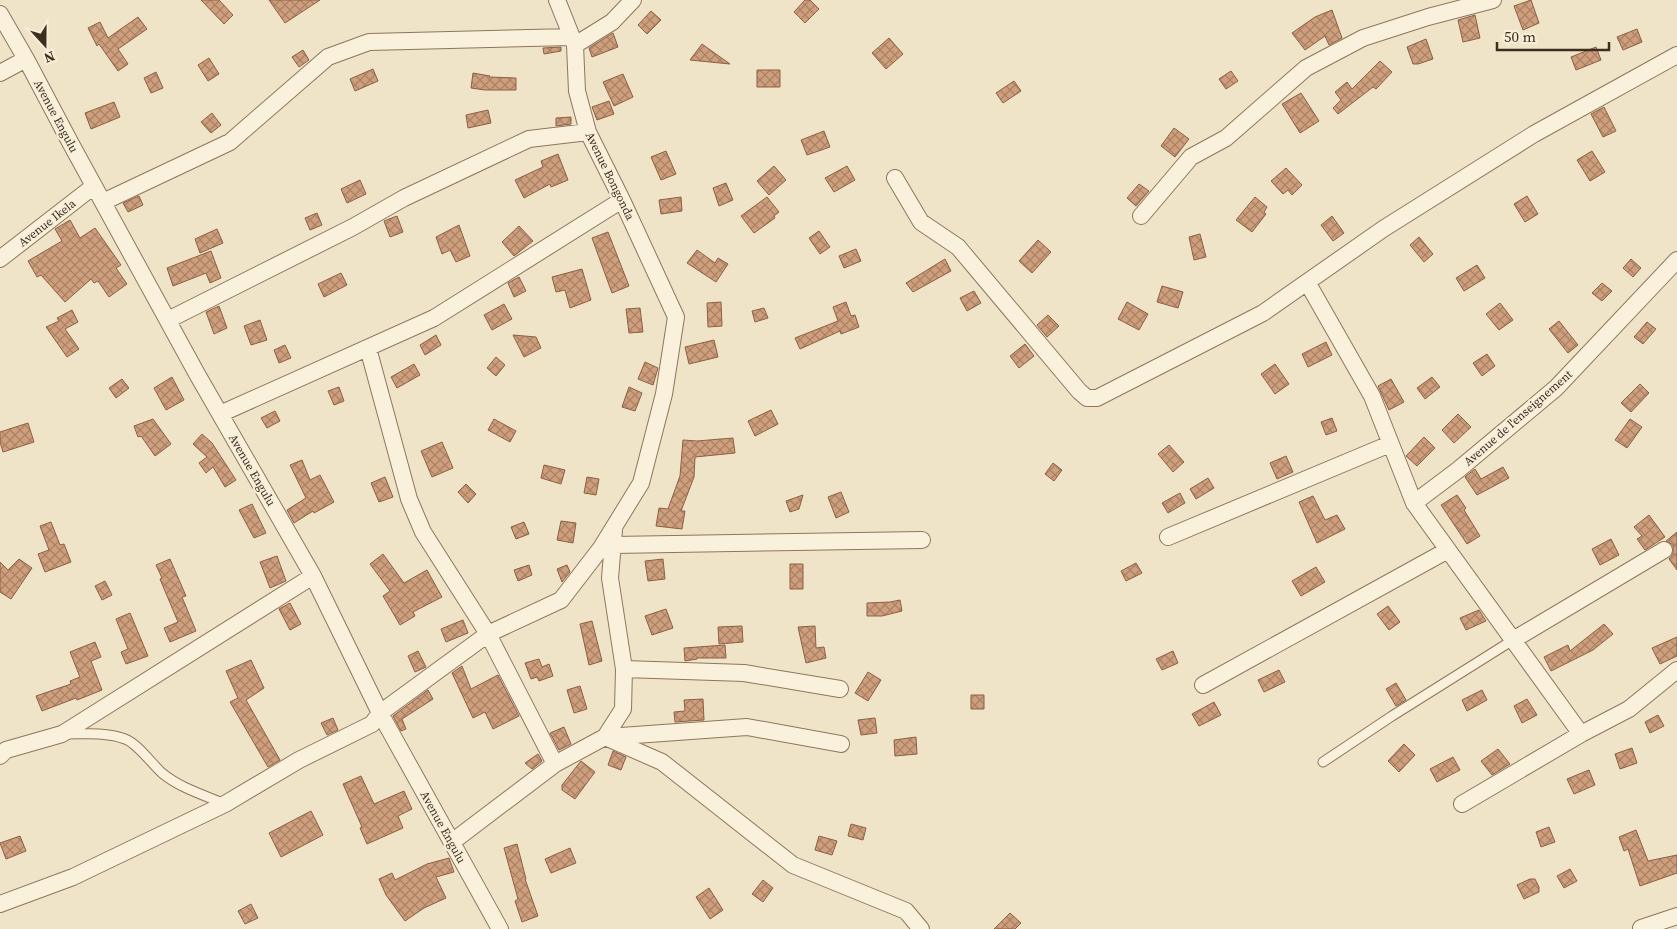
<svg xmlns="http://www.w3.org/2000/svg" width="1677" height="929" font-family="'Source Serif 4',serif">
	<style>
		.building { fill: url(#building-cross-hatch); stroke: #8d5f41 }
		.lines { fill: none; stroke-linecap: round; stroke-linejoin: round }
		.service-casing { stroke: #8d765c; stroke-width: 11 }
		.minor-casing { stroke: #8d765c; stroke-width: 18 }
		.service { stroke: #faf1dc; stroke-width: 9 }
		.minor { stroke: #faf1dc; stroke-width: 16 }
		.labels { text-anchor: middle; stroke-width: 4.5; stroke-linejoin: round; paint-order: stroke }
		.street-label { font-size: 12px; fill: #3d2e20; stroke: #f7eed8 }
	</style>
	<defs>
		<pattern id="building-cross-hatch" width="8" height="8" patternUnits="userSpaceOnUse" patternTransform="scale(1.25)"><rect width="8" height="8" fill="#cf9f7d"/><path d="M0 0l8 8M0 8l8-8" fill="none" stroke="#a98266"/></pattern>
	</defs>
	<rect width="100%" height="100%" fill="#f0e4c8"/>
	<path class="building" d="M201 0H219L233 15 224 24Z
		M269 0H320L285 23Z
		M805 0H810L819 9 805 23 794 12Z
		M1531 0 1539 23 1523 30 1514 6Z
		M1332 10 1342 38 1329 45 1325 36 1305 50 1292 33 1315 17Z
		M651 11 661 20 647 34 638 25Z
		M1475 15 1480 38 1463 42 1458 20Z
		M138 17 147 29 118 49 128 64 118 71 99 44 97 46 88 28 100 22 108 38Z
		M1637 29 1642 42 1623 50 1617 37Z
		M613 33 618 47 592 57 589 48Z
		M889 38 903 54 886 69 872 53Z
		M1426 39 1433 59 1418 64H1413L1407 47Z
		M702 44 730 64 690 60Z
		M561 47V51L544 54 543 48Z
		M1596 47 1601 60 1576 70 1571 57Z
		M303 50 309 60 299 67 292 57Z
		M209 58 219 74 208 81 198 65Z
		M1380 61 1392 72 1376 89 1373 87 1338 114 1333 108 1341 100 1335 92 1347 82 1352 89Z
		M373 69 378 81 355 91 350 79Z
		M757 70H780V87H757Z
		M1231 71 1238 81 1226 89 1219 79Z
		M156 72 163 88 151 93 144 78Z
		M473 73 490 76 489 77 516 78V90H485L471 88Z
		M623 74 633 97 614 106 603 82Z
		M1014 81 1021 91 1003 103 996 93Z
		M1301 93 1319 121 1300 133 1282 104Z
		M609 101 614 114 597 120 592 107Z
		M114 102 120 117 91 129 85 113Z
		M1604 107 1616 131 1603 137 1591 114Z
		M488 110 491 123 468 128 466 115Z
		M212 113 221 125 211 133 201 122Z
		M571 117V124L556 126V118Z
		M1174 128 1189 139 1175 157 1161 146Z
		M824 131 830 147 807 155 801 140Z
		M666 151 676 174 661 180 651 157Z
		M1592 151 1605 172 1590 181 1577 160Z
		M558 154 568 180 551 187 550 184 524 198 515 180 543 167 541 161Z
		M774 166 786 180 769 195 757 181Z
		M847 166 855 180 834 192 825 178Z
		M1286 168 1302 185 1292 195 1288 190 1283 194 1271 181Z
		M360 180 366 194 347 203 341 189Z
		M726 183 733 200 719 206 713 188Z
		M1139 184 1149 191 1136 206 1127 198Z
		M139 196 143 205 128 212 123 203Z
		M1527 196 1538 214 1525 222 1514 204Z
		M681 197 682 211 661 214 659 200Z
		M767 197 779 212 774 216 775 218 754 233 741 216Z
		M1255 197 1267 207 1264 212 1266 214 1252 232 1236 220Z
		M317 213 322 225 310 230 305 218Z
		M397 216 403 232 390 237 384 221Z
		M1332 216 1344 233 1333 241 1321 225Z
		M70 220 80 238 95 228 121 265 116 268 127 284 109 297 98 281 94 283 91 279 65 302 41 275 37 277 28 261 62 241 55 229Z
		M459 225 470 256 456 262 450 250 442 254 436 237Z
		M519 226 533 241 514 256 502 242Z
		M217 229 223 243 200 253 195 239Z
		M819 231 830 247 820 254 809 238Z
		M608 232 629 286 612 293 592 238Z
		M1200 234 1206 257 1194 260 1189 237Z
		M1419 237 1433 254 1424 262 1410 245Z
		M1038 240 1051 252 1032 273 1019 261Z
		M856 249 861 261 844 268 839 256Z
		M697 250 715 263 718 258 728 264 716 282 687 263Z
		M211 251 221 278 210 283 206 273 173 286 167 268Z
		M945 259 951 271 913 292 906 283Z
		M1631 259 1641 268 1633 277 1623 268Z
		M1477 265 1485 278 1464 291 1456 278Z
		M582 269 591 300 570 308 565 290 556 292 552 277Z
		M341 273 347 285 324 297 318 284Z
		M519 277 526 291 514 297 508 283Z
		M1602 283 1612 291 1602 301 1592 293Z
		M1162 286 1183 292 1178 308 1157 302Z
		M974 291 981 303 967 311 960 298Z
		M721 302 722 326 708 327 707 303Z
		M846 302 851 316 855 315 859 327 841 334 840 331 800 349 795 338 838 321 833 307Z
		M1127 302 1148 314 1139 330 1118 319Z
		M1500 303 1513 320 1499 330 1486 314Z
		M504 304 512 319 492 330 484 315Z
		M219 306 227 328 214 334 206 312Z
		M640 308 643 332 629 333 626 309Z
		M764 308 768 318 755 322 752 311Z
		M72 310 78 322 65 329 79 349 67 357 46 327 59 321 57 318Z
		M1048 315 1059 326 1047 337 1037 325Z
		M260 320 267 340 251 345 244 326Z
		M1559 321 1578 345 1568 353 1549 329Z
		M1647 322 1656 329 1643 344 1634 337Z
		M436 335 441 345 425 355 420 345Z
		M513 335 536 337 541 348 524 357Z
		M714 340 718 357 689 364 685 347Z
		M1326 342 1332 355 1308 367 1302 354Z
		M1025 344 1034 356 1019 368 1010 356Z
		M285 345 291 358 279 363 274 350Z
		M1487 354 1495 366 1482 376 1473 363Z
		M496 357 505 365 496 376 487 368Z
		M645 362 658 368 653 385 638 379Z
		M414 364 420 375 397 388 391 377Z
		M1275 364 1289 384 1275 394 1261 374Z
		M172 377 184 400 166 410 154 388Z
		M1432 377 1440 387 1425 399 1417 388Z
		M122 379 129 388 116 398 109 388Z
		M1391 379 1404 402 1389 410 1378 386Z
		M1640 384 1649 393 1631 412 1621 403Z
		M339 387 344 401 334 405 328 391Z
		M629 387 642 393 635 411 622 407Z
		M771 410 778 424 755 436 748 421Z
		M275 411 280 421 267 428 261 418Z
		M1458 414 1471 427 1454 443 1442 430Z
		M1332 418 1337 431 1326 435 1321 422Z
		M153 419 171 444 155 456 141 436 138 437 134 426Z
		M494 419 516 431 510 442 488 430Z
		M1630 419 1642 427 1627 448 1615 440Z
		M28 423 34 442 3 452 0 442V432Z
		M202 434 212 443 236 480 225 487 213 467 206 473 199 463 207 457 193 444Z
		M1424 437 1435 448 1417 466 1406 456Z
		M733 438 735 453 695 457 694 477 681 511H685L682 529 656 526 659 508 668 509 680 476 683 440 697 441Z
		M442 442 453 468 432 477 421 451Z
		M1169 445 1184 462 1173 472 1158 454Z
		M1286 456 1293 472 1277 479 1270 463Z
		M302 460 310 480 320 475 334 502 314 513 313 511 294 523 287 510 306 498 290 465Z
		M1053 463 1062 470 1054 481 1045 474Z
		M544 465 565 470 561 484 541 478Z
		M1503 467 1509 478 1477 495 1465 477 1475 469 1481 479Z
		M385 477 393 497 379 502 371 483Z
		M587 477 599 479 596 495 584 493Z
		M1208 478 1214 488 1196 499 1190 489Z
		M466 484 476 494 468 503 458 492Z
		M841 492 849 512 836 518 828 497Z
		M1180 493 1185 503 1168 513 1162 503Z
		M803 495 799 509 790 512 786 501Z
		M1457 495 1466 508 1464 510 1480 536 1467 544 1441 505Z
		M1313 496 1325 520 1337 515 1345 529 1317 543 1299 502Z
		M252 504 266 533 254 538 239 510Z
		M1649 515 1665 537 1645 550 1637 539 1642 536 1634 527Z
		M561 521 576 523 573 543 557 540Z
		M51 522 60 545 64 544 71 562 45 572 38 554 49 550 40 526Z
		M524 522 529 534 516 539 511 527Z
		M1677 532V570L1669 559 1673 554V545L1666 541Z
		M1611 539 1619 555 1600 565 1592 549Z
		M383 554 404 583 427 570 442 597 413 612 415 616 400 625 383 596 390 591 370 564Z
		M277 556 286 581 270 588 260 562Z
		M19 559 32 568 11 599 0 592V562L8 570Z
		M170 559 186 596 182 597 196 631 170 642 164 628 178 622 160 579 162 578 156 565Z
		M663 559 665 579 648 581 645 561Z
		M1136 563 1142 573 1126 581 1121 571Z
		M790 564H803V589H790Z
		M529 565 532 575 518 581 514 570Z
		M567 565 570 572 562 582 557 569Z
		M1316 567 1325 582 1301 596 1292 581Z
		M105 581 112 595 102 600 95 586Z
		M900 600 902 611 882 616H867V603L890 602Z
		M290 603 301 624 290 630 279 609Z
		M1388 606 1400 622 1389 630 1377 614Z
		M666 609 673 628 652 635 645 616Z
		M1479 610 1486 621 1466 630 1460 618Z
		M130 613 148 656 126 664 121 652 128 649 116 619Z
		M463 620 468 633 446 642 441 629Z
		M592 621 602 661 589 665 580 624Z
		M1604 624 1613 634 1593 650 1551 671 1544 657 1568 645 1570 651Z
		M742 626 743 642 719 644 718 627Z
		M815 626 816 648 824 647 826 658 806 663 798 627Z
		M1677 637V656L1660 664 1652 648Z
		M95 642 101 657 91 661 102 690 77 700 76 698 42 711 36 696 71 684 70 681 80 677 70 652Z
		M725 645 726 658H697V659L685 661 684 648Z
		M418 651 426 667 415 672 408 656Z
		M1173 651 1178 663 1162 670 1156 659Z
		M539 659 542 667 549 664 553 676 539 681 537 677 531 679 525 663Z
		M251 660 264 688 246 700 280 760 268 767 230 702 238 698 226 671Z
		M462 666 471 689 498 675 519 716 493 729 485 712 473 718 452 673Z
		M1279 670 1285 682 1264 692 1258 680Z
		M868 672 881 680 868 701 855 693Z
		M1396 683 1406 700 1396 706 1386 689Z
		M580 686 587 709 574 713 567 690Z
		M428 690 433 699 402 719 406 729 401 731 393 716Z
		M1482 690 1487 700 1467 711 1462 700Z
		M971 695H984V709H971Z
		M703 699 704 720 675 722 674 712 685 711 684 700Z
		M1527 699 1537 715 1522 723 1514 706Z
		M1214 702 1221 715 1199 726 1192 714Z
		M1658 715 1664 726 1650 733 1645 722Z
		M333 718 338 730 327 735 321 723Z
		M875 718 877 733 861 735 858 720Z
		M564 727 571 744 559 750 550 733Z
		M916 737 917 754 895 756 894 740Z
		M1404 744 1415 755 1399 772 1388 761Z
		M1632 748 1637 763 1620 769 1615 754Z
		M1498 749 1510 764 1492 775 1481 761Z
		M613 751 626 757 621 770 608 765Z
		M538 754 542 761 532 769 525 763Z
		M1453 757 1460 770 1437 782 1430 769Z
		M581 761 595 772 575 799 562 790V785Z
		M1589 770 1595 785 1574 794 1567 779Z
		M361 776 374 804 404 791 412 809 398 816 403 828 367 844 360 828 362 827 343 784Z
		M311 811 323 835 281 857 269 833Z
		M851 824 866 828 863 840 848 836Z
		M1549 827 1555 842 1541 847 1536 832Z
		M1636 830 1648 861 1677 855V873L1640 886 1628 849 1624 851 1619 837Z
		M20 836 26 851 6 859 0 843Z
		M819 836 837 841 832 855 815 850Z
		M517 844 526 879H525L538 916 522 922 515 901 518 899 504 848Z
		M570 848 576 863 551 873 545 859Z
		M449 858 454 872 436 877 446 898 424 908 405 921 386 895 379 879 392 873 395 880 427 864Z
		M1570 869 1577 881 1564 888 1557 876Z
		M1530 879H1535L1539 887V892L1524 899 1517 885Z
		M763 880 773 888 763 902 752 894Z
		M709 888 723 910 710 919 696 897Z
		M251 904 258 918 245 924 238 911Z
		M1010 913 1021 923 1015 929H994Z"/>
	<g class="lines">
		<g class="service-casing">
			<path id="service" d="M67 734C86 734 107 732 125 739 137 743 152 764 162 773 180 788 204 795 225 804
				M1323 762 1392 716 1513 640"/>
		</g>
		<g class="minor-casing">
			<path id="minor" d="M0 14 26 59 71 144 197 374 313 576 380 713 500 929
				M575 45 612 22 633 0
				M0 73 26 59
				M895 178 921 222 958 247 1079 391 1087 398H1097L1263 313 1383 229 1534 134 1677 55
				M103 202 230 142 328 57 369 42 571 37
				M1141 216 1191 157 1226 138 1306 68 1363 38 1428 17 1493 0
				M0 259 94 186
				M1307 282 1372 396 1414 503 1581 734
				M168 320 353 227 404 198 529 139 588 132
				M368 348 409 499 423 532 488 634 555 764
				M220 414 434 318 622 200
				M1414 503 1458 470 1556 388 1677 260
				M1168 537 1390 444
				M613 545 922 540
				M1513 640 1664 550
				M624 669 744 673 840 689
				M1203 685 1448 550
				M605 737 662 762 793 865 906 911 921 929
				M607 737 747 727 841 744
				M0 756 6 750 62 734 313 576
				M1462 804 1581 734 1629 709 1677 670
				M452 842 555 764 605 737 623 709 624 669 610 578 614 530
				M0 904 73 877 225 804 299 760 372 724 380 713 488 634 561 600 601 548 641 483 664 394 676 317 622 200 588 132 577 91 575 45 557 0
				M1641 928 1677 916"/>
		</g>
		<use href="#service" class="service"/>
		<use href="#minor" class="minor"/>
	</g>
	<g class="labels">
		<g class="street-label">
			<text transform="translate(56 116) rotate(62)" y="4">Avenue Engulu</text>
			<text transform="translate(610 176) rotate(64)" y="4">Avenue Bongonda</text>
			<text transform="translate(47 223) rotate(-38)" y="4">Avenue Ikela</text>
			<text transform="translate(1518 418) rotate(-41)" y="4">Avenue de l'enseignement</text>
			<text transform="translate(252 470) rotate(60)" y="4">Avenue Engulu</text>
			<text transform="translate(443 827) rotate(61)" y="4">Avenue Engulu</text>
		</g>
	</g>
	<g transform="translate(45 45) rotate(159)" stroke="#f7eed8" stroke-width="4" paint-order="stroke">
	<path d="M0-4L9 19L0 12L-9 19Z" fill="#3d2e20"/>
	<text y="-8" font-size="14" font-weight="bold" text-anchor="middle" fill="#3d2e20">N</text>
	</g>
	<path d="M1497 42v8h112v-8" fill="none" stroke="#3d2e20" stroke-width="2.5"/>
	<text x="1504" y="42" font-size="15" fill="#3d2e20" stroke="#f7eed8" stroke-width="4" paint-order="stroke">50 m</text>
</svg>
